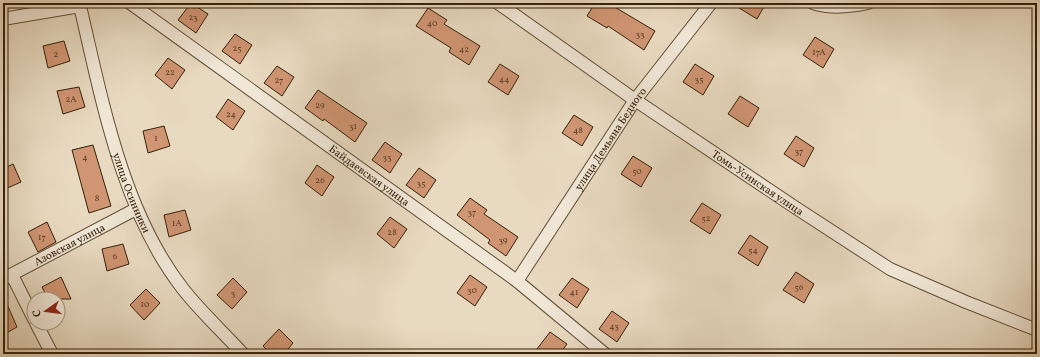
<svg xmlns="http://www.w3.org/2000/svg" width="1040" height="357" font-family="Vollkorn,serif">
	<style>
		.building { fill: #d09573; stroke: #352109 }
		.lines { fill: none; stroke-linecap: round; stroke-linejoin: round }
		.minor-casing { stroke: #624f37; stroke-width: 14 }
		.minor { stroke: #f0e7d7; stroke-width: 12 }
		.labels { text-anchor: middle; stroke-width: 3; stroke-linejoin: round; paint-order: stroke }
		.number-label { font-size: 9px; fill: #5c3e24 }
		.street-label { font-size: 11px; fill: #352109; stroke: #f0e7d7 }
	</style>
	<rect width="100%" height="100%" fill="#e8dac1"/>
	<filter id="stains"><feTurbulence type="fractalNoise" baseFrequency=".005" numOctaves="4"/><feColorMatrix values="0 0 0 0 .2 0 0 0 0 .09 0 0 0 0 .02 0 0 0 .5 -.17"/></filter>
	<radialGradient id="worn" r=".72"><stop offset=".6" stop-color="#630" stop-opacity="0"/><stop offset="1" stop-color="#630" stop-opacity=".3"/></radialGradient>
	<path class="building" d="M191 3 208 14 196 33 178 20Z
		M595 3H608L655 31 644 50 608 26 607 28 587 16Z
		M731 3H766L757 19Z
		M428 8 447 20 444 24 480 46 469 65 449 52 451 48 416 26Z
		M235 34 252 45 240 64 222 51Z
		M815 37 834 49 823 68 803 55Z
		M64 41 70 61 48 68 43 46Z
		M168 58 185 70 172 89 155 75Z
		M500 64 519 76 508 95 488 82Z
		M695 64 714 76 703 95 683 82Z
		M277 66 294 77 282 96 264 83Z
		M79 87 85 107 63 114 57 91Z
		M318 90 367 123 355 142 324 119 323 121 305 108Z
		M740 96 759 108 748 127 728 114Z
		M228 99 245 111 233 130 216 117Z
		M574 115 593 127 582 146 562 133Z
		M164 126 170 146 148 153 143 131Z
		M796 136 814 148 804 167 784 154Z
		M385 142 402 154 390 173 372 160Z
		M93 145 111 206 89 213 72 150Z
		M633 156 652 168 641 187 621 174Z
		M13 164 21 182 3 190V169Z
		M317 165 334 177 322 196 305 183Z
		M419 168 436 180 424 198 406 185Z
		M470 198 487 210 484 214 518 237 506 256 488 243 490 240 457 215Z
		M702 203 721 215 710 234 690 221Z
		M185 210 191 230 169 237 164 215Z
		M390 217 407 229 394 248 377 234Z
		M47 222 56 242 38 252 28 232Z
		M750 235 768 247 758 266 738 253Z
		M123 244 129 264 107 271 102 249Z
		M796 272 814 284 804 303 783 290Z
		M470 275 487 287 475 306 457 293Z
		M61 277 71 299H48L42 287Z
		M233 278 247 292 232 309 217 295Z
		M572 278 589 289 577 308 559 295Z
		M146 289 160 303 144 320 130 305Z
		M3 295 17 327 3 335Z
		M612 311 629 323 617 342 599 329Z
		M279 329 293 343 284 354H271L263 346Z
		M550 332 567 344 560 354H543L537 349Z"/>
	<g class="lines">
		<g class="minor-casing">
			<g id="minor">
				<path id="s1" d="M81 3 80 6C102 100 122 211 183 289 201 312 223 332 243 354"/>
				<path id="s2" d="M130 3 517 281 605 354"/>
				<path id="s3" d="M498 3 635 100 796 208 890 269 966 302 1037 330"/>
				<path d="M813 3C831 9 850 7 868 3"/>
				<path d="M3 19 80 6"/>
				<path d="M12 275 34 319"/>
				<path id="s4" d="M3 279 136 209"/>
				<path id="s5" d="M517 281 635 100 711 3"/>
				<path d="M36 323 52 354"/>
			</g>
		</g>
		<use href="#minor" class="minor"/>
	</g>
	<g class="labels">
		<g class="number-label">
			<text x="193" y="20">23</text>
			<text x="432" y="26">40</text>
			<text x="640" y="37">33</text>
			<text x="237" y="51">25</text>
			<text x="464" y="52">42</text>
			<text x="819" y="55">17А</text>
			<text x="56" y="57">2</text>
			<text x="170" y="75">22</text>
			<text x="504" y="82">44</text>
			<text x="699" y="82">35</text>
			<text x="279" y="83">27</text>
			<text x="71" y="102">2А</text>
			<text x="320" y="108">29</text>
			<text x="231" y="117">24</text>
			<text x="353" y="129">31</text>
			<text x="578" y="133">48</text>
			<text x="156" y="141">1</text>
			<text x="799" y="154">37</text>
			<text x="85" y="160">4</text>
			<text x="387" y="160">33</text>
			<text x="637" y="174">50</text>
			<text x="320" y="183">26</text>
			<text x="421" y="186">35</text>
			<text x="97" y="201">8</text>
			<text x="472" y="215">37</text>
			<text x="706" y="221">52</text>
			<text x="177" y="226">1А</text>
			<text x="392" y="235">28</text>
			<text x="42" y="240">17</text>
			<text x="503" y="243">39</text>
			<text x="753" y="253">54</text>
			<text x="115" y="259">6</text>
			<text x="799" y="290">56</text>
			<text x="472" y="293">30</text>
			<text x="574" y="295">41</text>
			<text x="233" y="296">3</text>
			<text x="145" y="307">10</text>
			<text x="614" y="329">43</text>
		</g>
		<g class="street-label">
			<text dy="4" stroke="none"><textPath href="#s5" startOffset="170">улица Демьяна Бедного</textPath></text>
			<text dy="4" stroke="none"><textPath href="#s2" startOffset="295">Байдаевская улица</textPath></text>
			<text dy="4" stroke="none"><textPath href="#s3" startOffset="316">Томь-Усинская улица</textPath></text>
			<text dy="4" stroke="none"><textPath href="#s1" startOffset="197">улица Осинники</textPath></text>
			<text dy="4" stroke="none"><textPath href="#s4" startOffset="75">Азовская улица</textPath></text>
		</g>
	</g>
	<rect width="1040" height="357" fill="none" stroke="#e8dac1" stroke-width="16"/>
	<rect x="4" y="4" width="1032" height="349" fill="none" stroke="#352109" stroke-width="2"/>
	<rect x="8" y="8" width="1024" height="341" fill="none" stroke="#352109"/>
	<g transform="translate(46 311) rotate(256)"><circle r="19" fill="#f0e7d7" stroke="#a59885"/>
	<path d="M0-3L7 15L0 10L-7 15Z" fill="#8f2418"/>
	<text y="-6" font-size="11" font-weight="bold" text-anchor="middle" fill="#352109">С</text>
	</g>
	<rect width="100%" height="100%" filter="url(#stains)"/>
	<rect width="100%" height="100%" fill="url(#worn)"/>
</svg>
